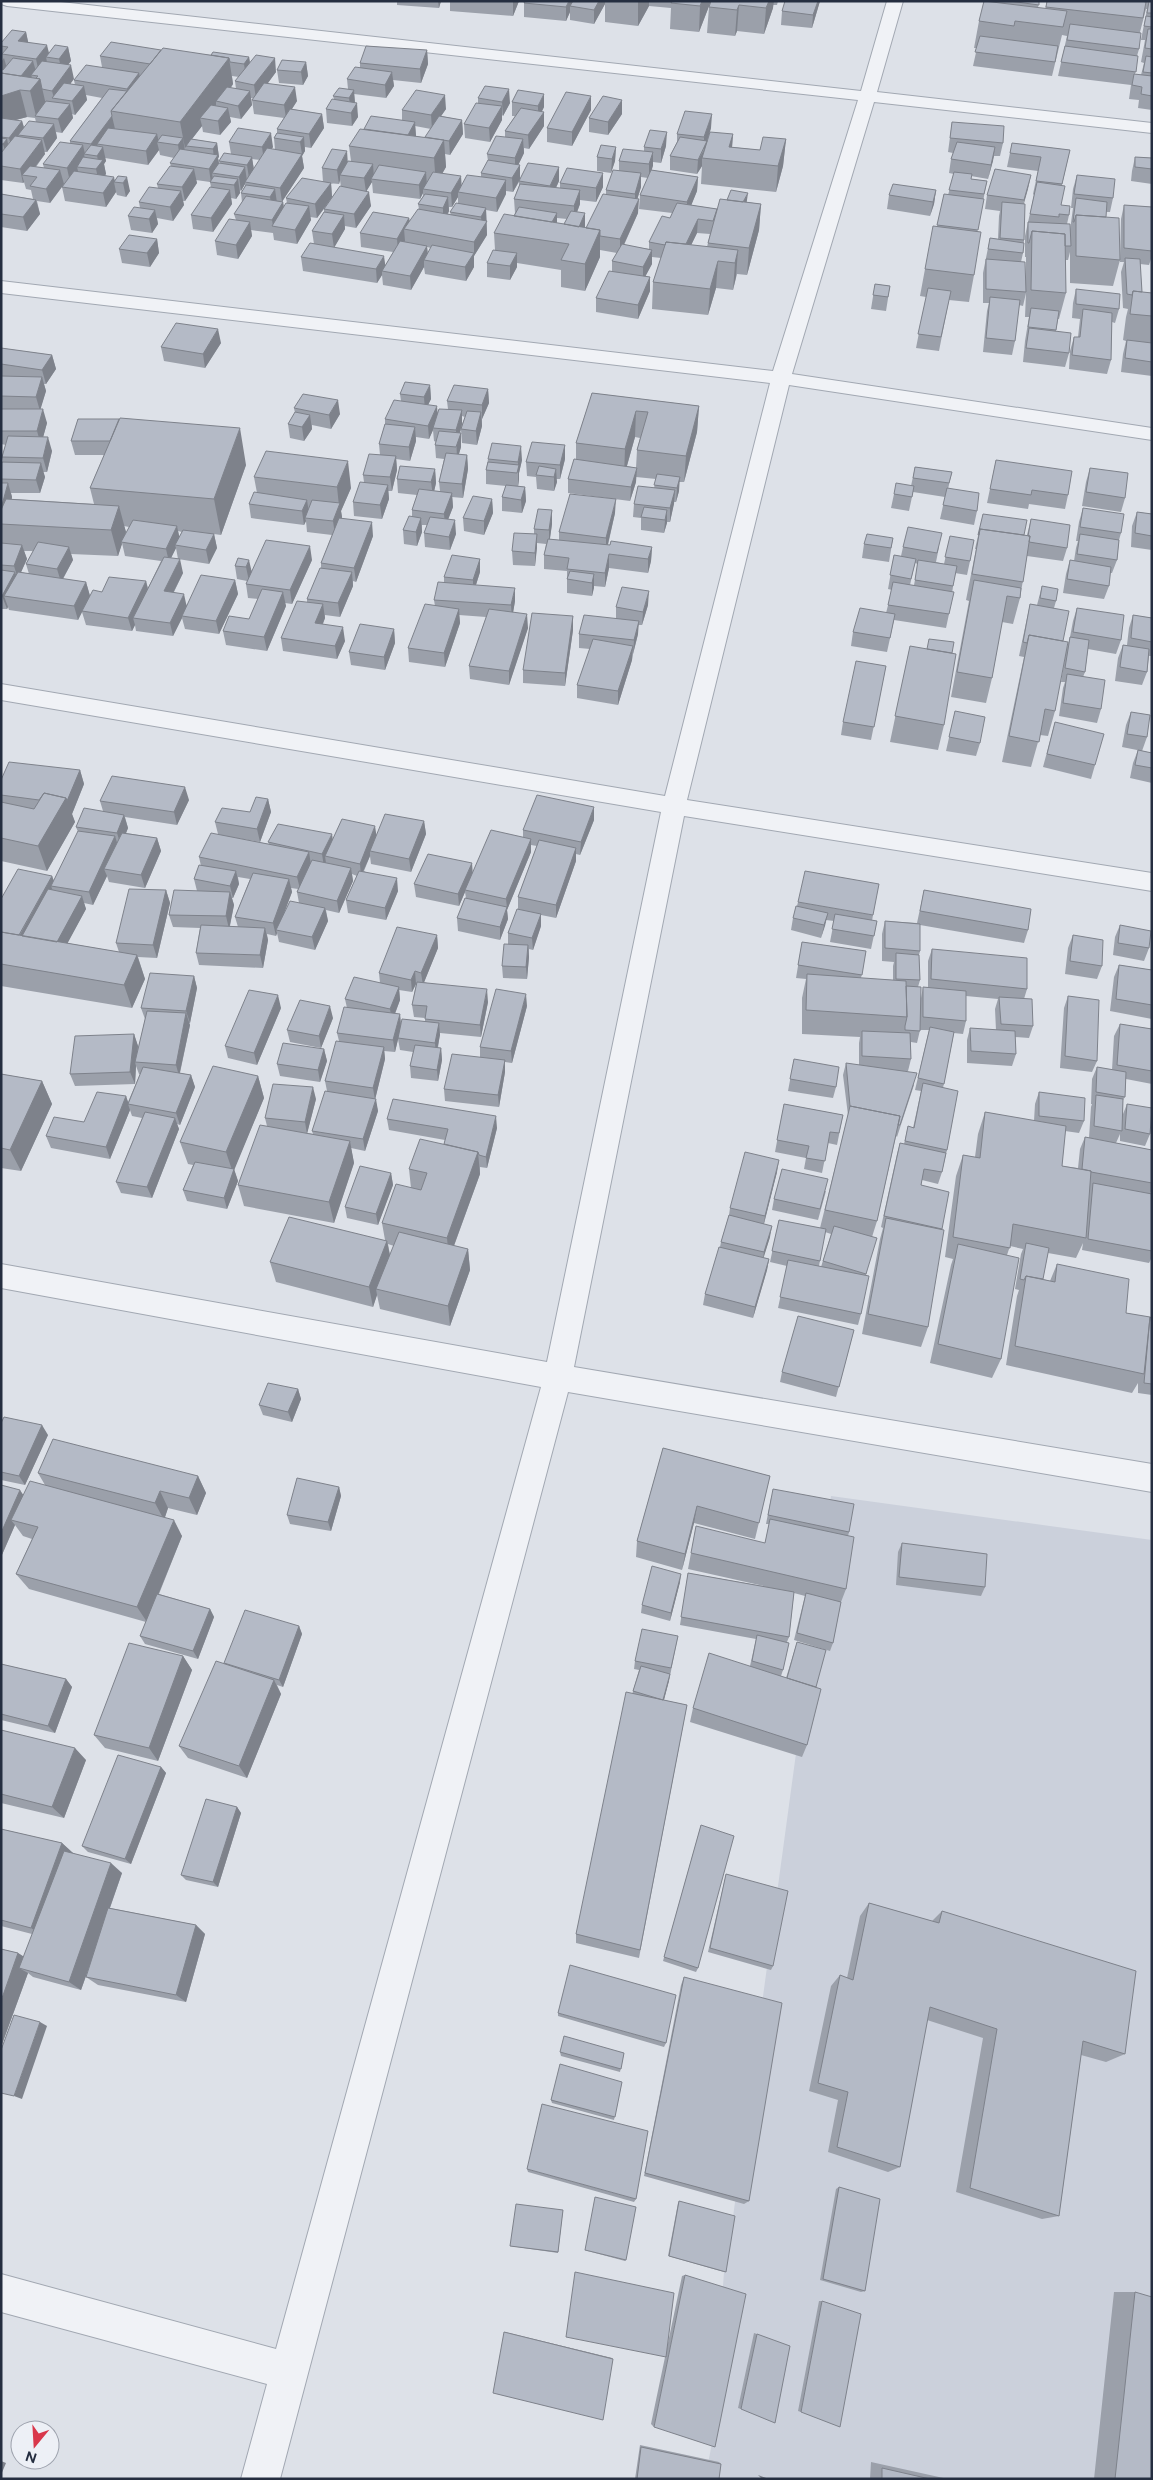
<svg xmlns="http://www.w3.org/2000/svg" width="1153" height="2480" font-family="Figtree,sans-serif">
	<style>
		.built { fill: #cbd0db }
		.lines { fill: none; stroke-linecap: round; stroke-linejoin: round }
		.street-casing { stroke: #a2a8b2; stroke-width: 2 }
		.street { fill: #f0f2f6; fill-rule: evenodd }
		.wall { fill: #9ba0aa; fill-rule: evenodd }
		.shaded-wall { fill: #7e828b }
		.building { fill: #b4bac6; stroke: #7e828b }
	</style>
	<rect width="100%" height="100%" fill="#dde1e8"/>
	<path class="built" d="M831 1496 1152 1540V2479H705L712 2443 724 2272 733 2217Z"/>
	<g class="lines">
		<g class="street-casing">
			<path id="street" d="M1 1H52L861 91 887 1H903L877 92 1152 123V133L874 102 792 374 1152 428V440L789 385 687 800 1152 873V891L684 816 574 1367 1152 1464V1492L568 1392 280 2479H241L267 2384 1 2312V2274L276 2349 541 1387 1 1288V1264L547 1362 661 812 1 700V684L665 796 770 383 1 293V281L773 371 858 100 7 6 1 4Z"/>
		</g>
		<use href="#street" class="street"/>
	</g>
	<path class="wall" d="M397 1H441L439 8 397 5Z
		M450 1H519L513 16 450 11Z
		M573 1H711L699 32 670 29 671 8 649 6 638 26 605 22V4L594 24 570 20V12L566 21 524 17V3H572Z
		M711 1H778L777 5H773V8L764 34 737 31 735 36 707 33 709 7Z
		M820 1 812 28 781 25 782 11Z
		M989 1H1039L1038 8 1045 9 1047 1H1152V110L1138 108 1139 100 1129 99 1131 85 1058 76 1067 36 1062 35 1052 76 973 66 977 48H974L979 21ZM1146 9H1147L1141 40H1145L1141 62 1144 63 1141 75 1135 74 1137 56 1139 49 1140 32Z
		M26 32 28 42 49 53 68 47 71 61 68 65 71 84 75 85 74 80 102 67 100 56 161 50 211 55 249 57 250 63 276 72 268 83 297 101 292 109 322 114 324 128 311 148 305 147V151L302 156 304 168 282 201 283 202 284 207 287 203 286 198 323 182 322 168 351 161 349 146 364 129 402 120V110L446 109 441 116 462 120 463 134 450 155 445 154 446 167 442 173 461 185 481 177V173L488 161 487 154 505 137V131L515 116H512V102L518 90 544 107 542 111 544 126 529 149 524 148V153L518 165H520V178L559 181 556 188H560V183L603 187 596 202 580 200V204L577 212 585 227V228H586L606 195V190L619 171V161L644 151V147L666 146 661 163 653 162 651 170 698 177 697 191 691 205 717 209 747 202 761 204 759 230 747 275 737 274 733 290 716 288 708 315 652 309 653 282 661 258 652 257V264L645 276 650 277V291L638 319 596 312V298L612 271V261L617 253 600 250V257L585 291 561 287V270L517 263V267L510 280 487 277V263L495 250 494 233 514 216 515 213 514 199 519 186V182L513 192 506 191V194L497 212 486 210 487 235 474 256V267L466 281 425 274 424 267 411 290 383 285 382 275 377 283 303 271 301 257 314 244 312 231 324 212V209L330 201 317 218 310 217 311 220 297 244 274 240 273 233 251 230 252 236 238 259 217 255 215 241 236 220 234 214 242 202 241 193 245 186V184L241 191 240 190V193L236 199 231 198 232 204 213 232 193 229 191 215 211 187 210 182 196 180 197 183 185 201H183L184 205 173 221 157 218 158 224 152 233 131 230 128 216 140 208 139 202 158 188 157 184 171 166 170 163 174 158 160 155 159 150 148 165 105 158 106 161 104 164 106 174 105 175 115 180 118 176 130 191 126 197 117 195 116 192 106 207 65 201 62 187 50 203 37 201 40 214 27 231 1 227V194L33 199 31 190 26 189 24 182 23 183 1 180V43ZM232 76 239 77 235 81 236 89 231 88 233 84ZM86 95 102 98 70 141V143L43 164 44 168 36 167 45 154 44 152H47L57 138 56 132 62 133 73 118 72 114 75 115 87 100ZM251 98H253L252 100 254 114 284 118 277 129V133L274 138 275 150 271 149 273 147 229 142 231 154 219 161 220 163H219L218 158 219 157 217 143 192 139 202 126 203 132 220 135 231 122 230 117 241 119 252 105ZM27 117 35 118 36 122 24 127 22 121 16 120ZM415 126 431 129 426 138 416 136ZM252 159 260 160 254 169ZM641 177 648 178 640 195 639 209 672 213 670 218 649 242V249L624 245 638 213 637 199 641 187ZM340 180 341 187 332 197 331 183H328L339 184ZM372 182 373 193 420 199 423 193V196L418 204 419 209 410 221 409 218 360 233 361 247 393 252 385 266 334 247 345 229V226L356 228 371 206 366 191ZM458 197V203L450 212 451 215 448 214 449 211V207H452ZM557 218 567 219 564 224 557 223ZM697 233 710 234 707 247 691 245ZM427 247 431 248 428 253Z
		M427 50 428 64 421 83 393 80 394 86 386 98 354 94 355 102 358 117 352 126 327 123 326 109 334 99 333 96 348 89 347 79 360 68V63Z
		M306 62 308 76 303 85 279 83 277 70Z
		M478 98 510 103 503 116 502 115V120L490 142 465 138 464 124 478 103Z
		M591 110 572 146 547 142V128Z
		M622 114 608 135 589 132V118Z
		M952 122 1003 143 1000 156H994L988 179 971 176V179L987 181 977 232 974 275 969 302 949 300 939 351 916 348 926 297 920 296 925 269 937 227 944 194 948 195 954 174 949 173 951 159 953 153 948 152Z
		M711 128 707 141 733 134 732 147 760 150 786 139 783 166 776 192 701 184 702 166 697 174 670 170V156L677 142V134Z
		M1012 143 1070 150 1062 185 1061 205 1069 215 1067 224 1070 230 1073 208H1071L1073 189 1077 175 1113 198 1110 212H1106L1105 217 1120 260 1113 286 1070 283V252L1068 260H1065L1066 293 1059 319H1058L1056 331 1069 353 1065 367 1023 362 1025 341 1029 317H1025L1026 293 1023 306 1019 305 1015 341 1012 355 983 352 987 311 989 303H983V273L990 238 998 239 999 216 1000 211 985 209 987 195 1031 175 1023 204 1024 240 1023 253 1021 262 1026 283V257H1025V236L1034 195 1033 194 1038 171 1007 167Z
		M616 147 615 161 611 173 597 171V157Z
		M1135 157 1152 158V184L1131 181 1132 171Z
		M936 190 934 204 930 216 887 209 889 195Z
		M1124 205 1152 207V256L1149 265 1140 264 1142 292 1152 293V376L1121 372 1123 354 1126 341 1123 340 1126 317 1128 309 1123 308 1121 272 1124 262H1120L1121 219Z
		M157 239 159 253 150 267 122 263 119 249Z
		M875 284 890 286 886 311 871 309Z
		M1076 289 1119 309 1115 323 1112 322 1111 360 1107 374 1069 369 1070 351 1074 337H1078L1080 319 1072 318 1073 303Z
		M221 343 205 368 164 361 161 347Z
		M1 348 52 355 56 369 46 384H44L46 391 40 409 47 423 43 437 52 451 47 472H43L45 477 40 493H11L12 497V499L94 504 90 488 104 455H75L71 441 78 419 246 465 221 535 214 534 217 548 209 564 178 559 176 548 171 558 183 573 174 592 186 605 235 580 238 594 219 634 185 629 182 618 173 636 136 631 135 625 132 631 86 625 82 612 78 620 9 610 8 607 7 609H1V543H2L1 540V462H3L2 457 6 445 1 444ZM124 526 129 527 124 538 126 532ZM178 531 182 532 179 537ZM122 543 125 556 161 561 148 588 146 581 90 596 86 582 63 579 73 560 71 554 118 556ZM24 551H33L26 564 29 574 21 572 27 559Z
		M430 385 431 399 428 405 438 412 448 409 447 401 488 389 489 403 482 419V426L477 445 462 443 461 430 460 433 461 447 459 454 467 455 468 469 463 498 452 497 453 507 448 520 456 534 450 550 425 547 424 533 427 525H422V532L417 546 404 544 403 530 412 517V510L417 495 398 493 397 479 435 469 436 483 434 491H440L439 482 444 459 436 458 435 445 436 442 434 441 433 430 429 439 416 437V441L410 461 396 459 397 470 392 491H388L389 499 382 519 354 516 353 502 364 482 363 475 380 455 379 444 385 424V419L401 401 400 394ZM462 416 465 417 462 424Z
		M592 393 699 406 697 432 684 482H679V491L676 502H674L670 522H667L664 533 641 530V518L633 517 634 504 654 488 656 479 636 477V482L630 501 568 493V479L576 460V443ZM635 437 640 438 637 450 636 468 627 466Z
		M294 408 340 414 331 429 312 425V429L304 441 290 438 288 424 295 413Z
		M565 445V459L560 479H556L557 482 554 491 537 489 536 477 527 476 526 462Z
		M488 459 522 460 519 473V479L518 486 525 487 526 501 522 513 502 511V497L506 486 486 484V470Z
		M996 460 1068 495 1065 509 1029 504 1028 509 987 503Z
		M915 467 952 472 948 489 977 511 974 525 940 519 945 497 913 492 909 511 891 508 894 494 911 486Z
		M1090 468 1125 498 1121 512 1082 506 1086 482Z
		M254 477 351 488 341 511 342 517V519L373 536 356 582 353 581V586L340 617 325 615V618L323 624 345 641 337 659 283 651 281 638 307 602V599L321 568V563L332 535 307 532 306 521 304 525 251 518 249 504 257 493Z
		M492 499 493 513 484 535 464 531 463 518Z
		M1083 508 1121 533 1119 540 1117 560 1112 573H1110L1109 586 1104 599 1063 593 1066 574 1070 560 1074 561 1076 548 1078 541H1076L1079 522Z
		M552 510V524L550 539 559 540V532L615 513 608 545 652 547 651 561 648 573 609 568 605 587 594 586 592 596 567 593V571L544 569V555L546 544 537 543 535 566 513 565 512 551 534 534V529Z
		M1137 512 1152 514V550L1131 547 1132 526Z
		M983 514 1024 535H1027L1031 519 1067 548 1063 561 1027 556 1020 598 1013 624 1002 622 992 678 986 703 951 697 969 601 966 600 976 549H975Z
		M950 536 970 561 967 575 955 573 949 614 946 628 894 620 887 652 851 646 853 632 886 613 892 590 888 589 894 555 901 556 903 547H939L936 562 944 564ZM915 563 918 564 914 585H910Z
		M893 538 889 562 862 558 864 544Z
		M238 558 252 571 312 560 292 604 285 603 286 606 267 651 226 645 223 631 249 619 258 599 248 598 246 584 247 581 237 579 235 566Z
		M480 559V572L476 585 515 601 513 612 528 628 509 685 470 679 469 666 486 617 459 615 460 623 445 667 409 662 408 648 435 606 434 600 444 582V577Z
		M1042 586 1056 601 1054 608 1063 641 1055 711 1048 736 1040 735 1031 767 1002 762 1024 657 1019 656 1027 618 1030 604 1037 605Z
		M648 605 642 625H638V634L633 654V653L632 660 618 705 577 698V685L590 649 579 648V634L616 618V607Z
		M1077 608 1121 640 1116 654 1088 649 1085 672 1083 677 1101 709 1097 723 1059 716 1063 688 1065 682H1061L1066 651 1070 637 1073 621Z
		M1133 615 1152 618V656H1149L1147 672 1142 685 1115 681 1118 658 1123 645H1127L1129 628Z
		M573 616V630L565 686 523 683V670Z
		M394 629 395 643 385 670 351 665 349 652Z
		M910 646 944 725 938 750 890 742Z
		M886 666 871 740 841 735 843 722Z
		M955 711 980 743 976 756 946 751Z
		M1131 712 1147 737 1142 751 1122 747 1126 725Z
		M1055 722 1095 765 1091 779 1043 767Z
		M1138 750 1152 753V783L1130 778 1133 763Z
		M80 770 84 784 72 814 75 822 47 871 1 861V780Z
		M268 799 271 812 260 842 230 837 269 844 268 842 333 840 377 835 424 821 426 834 411 872 371 864 370 856 364 871 398 891 386 920 348 913 346 900 357 876 352 874 353 881 339 913 326 910 328 921 315 950 279 942 277 933 276 936 267 934 268 940 263 968 199 965 196 953 200 928 173 927 169 915 197 891 194 879 201 866 199 857 218 834 215 822 250 812ZM238 877 250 879 235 917 238 927 230 926 234 905 232 898H233L239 884ZM291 888 298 889 297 892 299 903 284 912 292 892Z
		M189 800 177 825 125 817 128 828 126 833 157 838 161 851 145 888 109 882 107 876 93 905 84 903 86 909 67 943 119 952 116 943 166 890 170 903 157 958 138 957 145 979 132 1008 1 986V899L52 876 54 881 78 832 76 827 103 811 100 801Z
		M594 820 580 855 576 854V861L556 918 541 915V926L533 950 529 949V957L527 979 503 978 502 966 508 944V933L518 909V897L537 846 531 845V852L507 910 508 919 500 940 458 931 457 918 466 898 465 892 459 906 416 897 414 884 472 863V873L523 837V830Z
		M924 890 1028 930 1024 943 920 925V951L919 955 920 980 918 987 921 998 923 987H928V961L932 949 1027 989 1024 999 1033 1026 1029 1038 1015 1037 1016 1054 1012 1066 967 1063V1040L970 1028 996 1030 995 1009 998 999 966 996V1021L963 1034 954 1033 943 1088 947 1150 942 1172 938 1184 922 1180 921 1185 941 1229 928 1327 921 1347 862 1334 880 1239 883 1228 881 1227 897 1154 900 1143 904 1144 908 1126 913 1128 921 1091 915 1090 929 1030H920L917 1043 911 1042V1059L908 1071H903L914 1085 897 1137 896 1136 877 1221 872 1237 866 1276 861 1314 858 1325 778 1308 787 1266 770 1262 779 1220 820 1228 848 1115 843 1075 846 1063 859 1065V1043L860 1037 802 1034V998L806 979 796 978 802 942 866 951 861 978 893 980V966L894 962 882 961V934L885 921 917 923ZM825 1232 831 1234 821 1267 819 1266Z
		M798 902 873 915 872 921H877L871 949 830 942 834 921 826 920 821 938 791 930 793 918 797 906Z
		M1120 925 1149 948 1144 961 1113 955 1115 937Z
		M437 935 438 948 424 982 488 1002 481 1037 440 1033 438 1048H441L442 1060 438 1081 411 1078 410 1066 413 1052 400 1050 398 1039 395 1052 384 1051 385 1059 375 1099 378 1111 365 1151 351 1148 354 1163 334 1223 244 1206 238 1185 267 1126 265 1118 316 1099 307 1133 313 1134 312 1131 327 1091 325 1081 339 1041 337 1033 347 1008 345 999 380 983 379 973ZM416 984 412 1005 414 1017 425 1018V1021L401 1024 400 1014H395L400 1000 399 990 412 992Z
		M1073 935 1102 966 1097 979 1065 974 1068 948Z
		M1119 965 1152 970V1019L1110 1011 1114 977Z
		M194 976 197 988 190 1023H189L190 1025 180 1073 191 1075 195 1087 180 1125 177 1124 179 1129 152 1198 121 1193 116 1182 142 1118 132 1116 130 1110 110 1159 51 1148 46 1136 84 1122 126 1096 128 1102 140 1074H139L136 1066 135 1084 75 1086 70 1074 134 1034 138 1046V1050L145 1019 141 1008Z
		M1068 996 1097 1061 1092 1072 1060 1068 1064 1008Z
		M527 1006 512 1063 505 1062V1072L499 1107 445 1101 444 1089 480 1057V1047Z
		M281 1008 257 1065 228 1058 225 1046Z
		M333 1018 321 1048 290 1042 287 1030Z
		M1120 1024 1152 1029V1084L1126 1079 1125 1097 1123 1100V1114L1127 1104 1150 1134 1145 1146 1120 1141V1134L1116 1143 1089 1138 1091 1107 1092 1104H1091L1092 1079 1097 1067 1112 1070 1114 1036Z
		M324 1049 327 1061 320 1082 280 1076 277 1064Z
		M794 1059 836 1087 833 1098 788 1091Z
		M1 1074 42 1081 52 1104 21 1171 1 1168Z
		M258 1076 264 1098 234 1169 238 1181 227 1209 187 1201 183 1190 193 1165 188 1164 180 1142Z
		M1039 1092 1084 1121 1079 1133 1065 1131 1062 1166 1078 1168 1080 1149 1085 1137 1152 1150V1190L1150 1194H1152V1257L1149 1263 1082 1250 1083 1243 1076 1258 1048 1253 1043 1279 1050 1281 1057 1264 1126 1313 1152 1318V1395L1138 1393V1383L1132 1393 1006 1365 1017 1296 1019 1290 1015 1289 1021 1254 1023 1249 1010 1246 1007 1255 1001 1359 992 1378 930 1363 951 1265 953 1259 945 1257 956 1176 963 1155 975 1157 978 1134 985 1112 1034 1121 1035 1104Z
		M784 1104 843 1115 837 1145 828 1143 822 1173 804 1169 806 1158 775 1152Z
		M387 1119 497 1128 487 1168 480 1167V1174L454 1246 468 1249 470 1270 450 1326 380 1309 377 1295 373 1307 276 1282 270 1262 385 1240 382 1223 411 1188 409 1169 444 1144 445 1140 389 1130ZM388 1244 394 1246 390 1255Z
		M777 1172 764 1224 770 1237 763 1258 769 1259 767 1270 753 1318 703 1305 705 1294 720 1247 721 1242 729 1215 730 1208Z
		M391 1173 393 1185 378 1225 347 1218 345 1207Z
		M826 1191 818 1220 772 1210 774 1199Z
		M854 1330 836 1397 780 1382 782 1372Z
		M298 1389 301 1399 292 1422 263 1415 259 1405Z
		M1 1423 48 1435 25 1485 1 1480Z
		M663 1448 770 1476 755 1539 694 1523 682 1570 636 1557 637 1541Z
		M38 1473 198 1476 206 1493 197 1515 168 1508 165 1517 182 1536 159 1594 210 1609 214 1617 198 1659 145 1644 140 1636 146 1622 29 1589 16 1574 32 1539 23 1536 15 1525 1 1557V1485L23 1495 45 1485Z
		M339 1487 341 1496 331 1531 290 1524 287 1515Z
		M771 1498 849 1532 848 1536 846 1589 841 1602 833 1643 830 1651 794 1640 805 1596 794 1593 789 1637 787 1642 783 1670 781 1676 786 1678 797 1642 816 1687 807 1745 802 1757 690 1722 693 1708 750 1666 756 1639 680 1625 688 1573 768 1587 688 1569 691 1553 765 1543 769 1524H766Z
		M902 1543 985 1587 981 1596 896 1585 898 1552Z
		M680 1582 670 1621 641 1613 642 1605Z
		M299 1626 302 1634 283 1687 277 1685 281 1694 247 1778 188 1758 179 1746 225 1663Z
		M678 1636 670 1676 664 1700 687 1705 639 1958 576 1943V1934L633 1691 639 1670 634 1669 635 1661Z
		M183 1656 192 1670 158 1761 105 1748 94 1735Z
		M1 1664 66 1679 72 1687 55 1733 1 1720Z
		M1 1730 86 1760 64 1818 1 1803Z
		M161 1767 166 1773 131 1864 88 1852 82 1846Z
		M237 1807 241 1813 218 1887 186 1880 181 1875Z
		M701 1825 698 1968 696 1972 663 1961Z
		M1 1829 62 1843 73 1853 122 1873 110 1908 196 1925 205 1934 186 2002 98 1985 86 1977 93 1957 81 1990 33 1977 28 1973 1 2047V1949L18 1953 24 1957 32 1934 1 1926Z
		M726 1874 773 1966 771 1970 708 1952Z
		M869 1903 932 1921 942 1911 1125 2054 1106 2062 1081 2055 1059 2216 1042 2219 956 2192 983 2038 927 2020 900 2167 888 2172 828 2152 838 2100 809 2091 831 1986 840 1975 847 1978 860 1916Z
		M684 1977 749 2201 744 2204 644 2176 681 1985Z
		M558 2013 666 2043 664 2047 558 2016Z
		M560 2052 624 2053 620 2072 561 2056Z
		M622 2082 614 2120 552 2103 551 2100Z
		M527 2169 636 2199 634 2202 528 2172Z
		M839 2187 865 2291 861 2292 820 2280 836 2189Z
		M679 2201 726 2272H724L668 2256 678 2203Z
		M563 2210 558 2253 510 2246Z
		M584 2250H585L626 2260 625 2261Z
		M685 2275 654 2427 651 2424 682 2276Z
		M1114 2292H1135L1152 2479H1094Z
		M819 2301H822L801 2412 798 2411Z
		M754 2333 757 2334 741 2409 738 2408Z
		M640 2445 719 2462 721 2464 719 2479H635Z
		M871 2462 948 2479H870Z"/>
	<path class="shaded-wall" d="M438 1H441L439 8Z
		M513 1H519L513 16Z
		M569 1H572V7L570 6V12L566 21V7Z
		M599 1H605V4L594 24V10Z
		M638 1H649V6L638 26Z
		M702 1H711L699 32 700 6Z
		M769 1H774L773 8 764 34 766 8Z
		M818 1H820L812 28 813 15Z
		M739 5 737 31 735 36 737 10Z
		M26 32 29 46 18 41Z
		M47 45 50 57H46L47 62 39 73 36 59Z
		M68 47 71 61 62 72 59 59Z
		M427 50 428 64 421 83 420 69Z
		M249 57 251 70 246 77 244 64Z
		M4 58 8 72 1 73V62Z
		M229 58 233 84 220 102 216 101V107L200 118 202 126 185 148 180 122Z
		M275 58 276 72 256 99 254 85Z
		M33 61 37 75H31L33 80H18Z
		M306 62 308 76 303 85 301 72Z
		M71 65 74 79 59 99 54 98 52 91Z
		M392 72 394 86 386 98 385 85Z
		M139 73 142 87 128 95 127 89Z
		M40 79 46 105 36 116 30 91Z
		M84 86 87 100 75 115 72 101Z
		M295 87 297 101 286 118 284 105Z
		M509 89 510 103 503 116 502 102Z
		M20 90 27 117 8 122 1 119V96Z
		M354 90 355 104 351 112 349 98Z
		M250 91 252 105 241 119 238 106Z
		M544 94V107L538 119V106Z
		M445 95 446 109 432 129 431 115Z
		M591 96V110L572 146V132Z
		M622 100V114L608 135V122Z
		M357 103 358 117 352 126 351 113Z
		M70 104 73 118 62 133 58 119Z
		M502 106V120L490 142 489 128Z
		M228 108 231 122 220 135 218 121Z
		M544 112V126L529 149 528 135Z
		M322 114 324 128 311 148 309 134Z
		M712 114 711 128 705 148 708 141 702 158V166L697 174 698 160 704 150V137Z
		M112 116 115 129 97 144 99 152 94 155 91 144Z
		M462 120 463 134 450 155 449 141Z
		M22 121 26 135H18L20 143 13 152 9 138Z
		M415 122 416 136 408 151 407 137Z
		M54 124 57 138 47 152 43 138Z
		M667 132 666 146 661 163V149Z
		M271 133 273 147 264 161 262 147Z
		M157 134 159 142H157L159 150 148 165 146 151Z
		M733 134 731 161 729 147Z
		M304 137 305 151 302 156 304 168 282 202 280 188 302 154 300 142Z
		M183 138 185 152 180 158 178 145Z
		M7 139 10 153 7 158 3 144Z
		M523 139 524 153 515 172V158Z
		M786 139 783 166 776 192 778 166Z
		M42 140 45 154 28 176 22 175 24 182 23 183 20 169Z
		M444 140 446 167 436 185 434 158Z
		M217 143 219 157 218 158 220 169 212 173 213 179 211 183 209 169 214 160 213 149Z
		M83 145 85 154H84L85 160 77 167 78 171 70 182 67 168Z
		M103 147 106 161 104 164 106 174 99 183 96 169 99 165 97 156Z
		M616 147 615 161 611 173 612 159Z
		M995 147 993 161 988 179 991 165Z
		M347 151 348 165 340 175V180L339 184 337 170Z
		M653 152V166L649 178V164Z
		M252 157 254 171 249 178 247 165Z
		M373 164 374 178 371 179 372 182 366 192 364 178Z
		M520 165V179L513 192 512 178Z
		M245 167 247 181 245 182V184L241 191 239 177Z
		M559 167V181L550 200V186Z
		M194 169 197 183 185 201 182 187Z
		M60 170 64 184 50 203 46 189Z
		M426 172 427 186 423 189V193L420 199 419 185Z
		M603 173V187L596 202V188Z
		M641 173V187L635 207 639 199 638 213 620 253V239L635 208V194Z
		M1031 175 1028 189 1021 214 1024 200Z
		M461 176 462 190 458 192V197L452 207 451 193Z
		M114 177 115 182H114L116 192 106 207 103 193Z
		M127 177 130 191 126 197 123 183Z
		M698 177 697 191 687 216V202Z
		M238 179 240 193 236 199 234 185Z
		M506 180V194L497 212 496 198Z
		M331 183 332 197 317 218 315 204Z
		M275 189 277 203 272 211 270 197Z
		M230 190 232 204 213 232 211 218Z
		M580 190V204L574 220V206Z
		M936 190 934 204 930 216 933 202Z
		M181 191 184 205 173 221 170 207Z
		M369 192 371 206 356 228 354 214Z
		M748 193 746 207 741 206Z
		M448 197 449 211 443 222V208Z
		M36 200 40 214 27 231 23 217Z
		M283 202 285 216 273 226 272 220Z
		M761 204 759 230 747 275 749 248Z
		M309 206 311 220 297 244 295 230Z
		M486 208 487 235 474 256V242L482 229 481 217Z
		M155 210 158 224 152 233 149 219Z
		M557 213V227L548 230Z
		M585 213V227L579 240V227Z
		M344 215 345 229 334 248 332 234Z
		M409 218 410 230 404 229 405 241 398 253 397 239Z
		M698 219 697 233 683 262 684 248Z
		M250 222 252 236 238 259 236 245Z
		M600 230V257L585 291V264Z
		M157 239 159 253 150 267 147 253Z
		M427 246 428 260H424V267L411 290 410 276Z
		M652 250V264L643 281V267Z
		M738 250 736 277 733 290 735 263Z
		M474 253V267L466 281 465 267Z
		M517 253V267L510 280V266Z
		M384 256 386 270 382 271V275L377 283 376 269Z
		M718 261 716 288 708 315 710 289Z
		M650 277V291L638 319V305Z
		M218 329 221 343 205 368 203 354Z
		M52 355 56 369 46 384 42 370Z
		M42 377 46 391 40 411 36 397Z
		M430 385 431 399 425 411 424 397Z
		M488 389 489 403 482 419V405Z
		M338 400 340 414 331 429 329 415Z
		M437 406 438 420 433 428V430L429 439 428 426Z
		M699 406 697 432 684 482 686 456Z
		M43 409 47 423 41 445 37 431Z
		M462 410V424L457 443 461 433V447L457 460 456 430Z
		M636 411 635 437 624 476 625 449Z
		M481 412 482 426 477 445 476 431Z
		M310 415 312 429 304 441 302 427Z
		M415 427 416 441 410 461 409 447Z
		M240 428 246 465 221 535 214 499Z
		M48 437 52 451 47 472 43 458Z
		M565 445V459L560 479V465Z
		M521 446 522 460 519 473V479L518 487V462Z
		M467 455 468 469 463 498 462 484Z
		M396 456 397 470 392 491 390 477Z
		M348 461 351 488 341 511 342 517 335 535 333 521 339 506 337 487Z
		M41 463 45 477 40 493 36 480Z
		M637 468 636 482 630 501 631 487Z
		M435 469 436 483 433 496 431 482Z
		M556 469 557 482 554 491V477Z
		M680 477 679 491 676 502 677 488Z
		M8 483 12 497 6 519 2 505Z
		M388 485 389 499 382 519 380 505Z
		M525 487 526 501 522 513 521 500Z
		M675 490 674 504 670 522V508Z
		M452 493 453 507 445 527 444 514Z
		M492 499 493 513 484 535V521Z
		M616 499 615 513 606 552V538Z
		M307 500 309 513 305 518 306 521 304 525 302 511Z
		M119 506 126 532 122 542H121L122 544 118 556 111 530Z
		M552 510V524L549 544V530Z
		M667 510V523L664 533 665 520Z
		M421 518 422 532 417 546 416 532Z
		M455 520 456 534 450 550 449 537Z
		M372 522 373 536 356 582 354 568Z
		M177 526 180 540 175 545 176 548 169 562 166 549Z
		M214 534 217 548 209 564 206 550Z
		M537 534V548L535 566V553Z
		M22 545 27 559 18 579 14 566Z
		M310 546 312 560 292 604 290 590Z
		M69 547 73 560 61 582 57 569Z
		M652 547 651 561 648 573V559Z
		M609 554V568L605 587V573Z
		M180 559 183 573 167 605 164 591Z
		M480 559V572L473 594V580Z
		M249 560 252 573 249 581 246 567Z
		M15 572 20 586 4 596 8 607 7 609 2 596Z
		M352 572 353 586 340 617 338 603Z
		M594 574V588L592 596V583Z
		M235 580 238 594 219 634 216 621Z
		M146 581 149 595 133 618 135 625 132 631 128 618Z
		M86 582 90 596 78 620 74 606Z
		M515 588V601L512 619 511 605Z
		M649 591 648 605 642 625 643 612Z
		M283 592 286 606 267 651 264 637Z
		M184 594 187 608 182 616V618L173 636 170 623Z
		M323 604 325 618 317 637 315 623Z
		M459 609 460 623 445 667 444 653Z
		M527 614 528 628 509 685V671Z
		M573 616V630L565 686V673Z
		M639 621 638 634 633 654 634 640Z
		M343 627 345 641 337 659 335 646Z
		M394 629 395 643 385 670 384 657Z
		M633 646 632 660 618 705V691Z
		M80 770 84 784 72 814 75 822 47 871 38 846Z
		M185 787 189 800 177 825 174 812Z
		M268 799 271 812 260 842 257 829Z
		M594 807V820L580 855 581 842Z
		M124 815 128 828 121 846 117 833Z
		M424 821 426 834 411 872 409 859Z
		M375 826 377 839 370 851V856L361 876 360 864Z
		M332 834 334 847 325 856 326 863 324 867 322 854Z
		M115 836 119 849 104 869 107 876 93 905 89 892Z
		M157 838 161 851 145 888 141 875Z
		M531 839V852L507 910 508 919 500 940V927L507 908 506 899Z
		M576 848V861L556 918V905Z
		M309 852 311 865 300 889 297 877Z
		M472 863 473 876 465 890V892L459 906 458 894Z
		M351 868 353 881 339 913 337 901Z
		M236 871 239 884 233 898 230 886Z
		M52 876 56 887 51 886 54 894 27 943 16 942Z
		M397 878 398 891 386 920 385 908Z
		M289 879 292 892 278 930H276L277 933 276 936 273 923Z
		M166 890 170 903 157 958 153 945Z
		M230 892 234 905 229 929 226 916Z
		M82 896 86 909 58 961 53 948Z
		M325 908 328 921 315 950 312 937Z
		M828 913 825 926 821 938 824 925Z
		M541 914V926L533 950 532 938Z
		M265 928 268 940 263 968 260 955Z
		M437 935 438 948 423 985 421 973Z
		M528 945 529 957 527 979 526 967Z
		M137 955 145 979 132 1008 124 985Z
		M415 971 416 984 412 992 411 980Z
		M194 976 197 988 190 1023 186 1011Z
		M399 987 400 1000 392 1021 390 1009Z
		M487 989 488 1002 481 1037 480 1025Z
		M526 994 527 1006 512 1063 511 1051Z
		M278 995 281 1008 257 1065 254 1053Z
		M330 1006 333 1018 321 1048 319 1036Z
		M186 1013 190 1025 179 1076 176 1065Z
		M400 1014 401 1027 395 1052 393 1040Z
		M439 1023 440 1035 436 1055 435 1043Z
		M134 1034 138 1046 136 1062H135L136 1066 135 1084 130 1072Z
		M384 1047 385 1059 375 1100 373 1088Z
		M441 1048 442 1060 438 1081 437 1070Z
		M324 1049 327 1061 320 1082 318 1070Z
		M505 1060V1072L499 1107 498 1095Z
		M191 1075 195 1087 180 1125 176 1113Z
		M258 1076 264 1098 233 1173 226 1152Z
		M42 1081 52 1104 21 1171 10 1150Z
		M313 1087 316 1099 307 1134 305 1122Z
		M126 1096 129 1105 128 1104 130 1110 110 1159 106 1147Z
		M376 1099 378 1111 365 1151 363 1139Z
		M496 1116 497 1128 487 1168 486 1157Z
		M175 1118 179 1129 152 1198 147 1187Z
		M350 1141 354 1163 334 1223 329 1202Z
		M478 1152 480 1174 449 1259 447 1238Z
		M779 1160 777 1172 763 1227 765 1216Z
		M234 1169 238 1181 227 1209 224 1198Z
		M391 1173 393 1185 378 1225 376 1214Z
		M772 1226 770 1237 762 1263 764 1252Z
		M387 1241 391 1261 376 1289 377 1295 373 1307 369 1287Z
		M468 1249 470 1270 450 1326 448 1306Z
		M769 1259 767 1270 753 1318 755 1307Z
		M298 1389 301 1399 292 1422 288 1412Z
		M42 1425 48 1435 25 1485 19 1476Z
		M198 1476 206 1493 197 1515 189 1498Z
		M339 1487 341 1496 331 1531 328 1522Z
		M20 1490 26 1499 11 1520 15 1525 1 1557V1533Z
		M160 1491 168 1508 164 1520 155 1503Z
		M697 1506 694 1523 682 1570 685 1554Z
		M174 1520 182 1536 147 1622 137 1607Z
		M681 1574 680 1582 670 1621 671 1613Z
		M210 1609 214 1617 198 1659 193 1651Z
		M299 1626 302 1634 283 1687 279 1680Z
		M183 1656 192 1670 158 1761 149 1748Z
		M670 1674 669 1681 662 1707 663 1700Z
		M66 1679 72 1687 55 1733 48 1726Z
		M274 1680 281 1694 247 1778 239 1766Z
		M75 1748 86 1760 64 1818 52 1807Z
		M161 1767 166 1773 131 1864 125 1859Z
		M237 1807 241 1813 218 1887 213 1882Z
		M62 1843 74 1854 44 1937 31 1928Z
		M111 1863 122 1873 81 1990 69 1982Z
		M196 1925 205 1934 186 2002 176 1995Z
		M18 1953 32 1962 19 1968 28 1973 1 2047V2001Z
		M40 2022 47 2026 22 2099 14 2096Z
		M504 2332H505L612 2358 613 2359Z
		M1 2461 6 2463 1 2475Z
		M758 2475 769 2479 761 2478Z"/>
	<path class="building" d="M525 1H569L566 7 524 3Z
		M573 1H599L594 10 570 6Z
		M672 1H702L700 6 671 3Z
		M711 1H769L766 8 739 5 737 10 709 7Z
		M785 1H818L813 15 782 11Z
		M984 1 1067 11 1063 27 1015 21 1014 26 979 21Z
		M1009 1H1039V5Z
		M1047 1H1141L1146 2 1143 18 1046 7Z
		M1149 1H1152V13H1147Z
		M1146 16 1152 17V27L1144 26Z
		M1070 24 1141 33 1139 49 1067 40Z
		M1148 29H1152V49L1145 48Z
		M12 30 26 32 18 41 47 45 36 59 2 54 8 47 1 46V43Z
		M980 36 1058 46 1055 62 975 52Z
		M111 42 161 50 150 64 100 56Z
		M55 45 68 47 59 59 46 57Z
		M366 46 427 50 420 69 360 63Z
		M1065 46 1138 56 1136 72 1061 62Z
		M163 48 229 58 180 122 111 111Z
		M213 52 249 57 244 64 230 62 229 58 211 55Z
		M256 55 275 58 254 85 235 81Z
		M1146 56 1152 57V73L1143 72Z
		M13 58 33 61 21 76 1 73V69L3 70Z
		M282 60 306 62 301 72 277 70Z
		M42 61 71 65 52 91 42 89 40 79 36 78 38 76 31 75Z
		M86 65 139 73 127 89 74 80Z
		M355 67 392 72 385 85 347 79Z
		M1 73 40 79 30 91 20 90 1 96Z
		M1134 74 1152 76V96L1141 94 1142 87 1132 85Z
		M64 83 84 86 72 101 52 98Z
		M264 83 295 87 284 105 252 100Z
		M485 86 509 89 502 102 478 98Z
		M227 87 250 91 238 106 216 101Z
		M339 88 354 90 349 98 333 96Z
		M109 89 127 91 111 111 112 116 91 144 70 141Z
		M416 90 445 95 431 115 402 110Z
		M518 90 544 94 538 106 512 102Z
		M566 92 591 96 572 132 547 128Z
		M603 96 622 100 608 122 589 118Z
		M332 99 357 103 351 113 326 109Z
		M46 101 70 104 58 119 35 116Z
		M476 103 502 106 489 128 464 124Z
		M211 105 228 108 218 121 200 118Z
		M521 108 544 112 528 135 505 131Z
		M290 109 322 114 309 134 277 129Z
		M685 111 712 114 704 137 677 134Z
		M371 116 415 122 408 135 364 129Z
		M439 116 462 120 449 141 425 137Z
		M1 118 22 121 9 138 1 137Z
		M29 121 54 124 43 138 18 135Z
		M952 122 1004 126 1003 143 950 138Z
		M108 128 157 134 146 151 97 144Z
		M238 128 271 133 262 147 229 142Z
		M360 129 444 140 434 158 349 146Z
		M650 130 667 132 661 149 644 147Z
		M710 132 733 134 729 147 760 150 763 137 786 139 778 166 702 158Z
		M277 133 304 137 300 142 274 138Z
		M162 135 183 138 178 145 157 142Z
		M15 136 42 140 20 169 1 166V153Z
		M496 136 523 139 515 158 487 154Z
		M680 137 707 141 698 160 670 156Z
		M1 138 7 139 3 144H1Z
		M191 139 217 143 213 149 186 146Z
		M60 142 83 145 67 168 43 164Z
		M957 142 995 147 991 165 951 159Z
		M1012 143 1070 150 1062 184 1036 181 1041 157 1010 153Z
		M91 145 103 147 97 156 84 154Z
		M601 145 616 147 612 159 597 157Z
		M267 148 302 154 280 188 245 182Z
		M180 149 218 155 209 169 170 163Z
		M332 149 347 151 337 170 322 168Z
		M623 149 653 152 649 164 619 161Z
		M224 153 252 157 247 165 219 161Z
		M83 157 103 160 96 169 77 167Z
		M1135 157 1152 158V169L1135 167Z
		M488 160 520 165 512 178 481 173Z
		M348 161 373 164 364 178 340 175Z
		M219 163 245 167 239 177 212 173Z
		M528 163 559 167 550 186 519 181Z
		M379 165 426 172 419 185 371 179Z
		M30 166 60 170 46 189 30 186 37 177 22 175Z
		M170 166 194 169 182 187 157 184Z
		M567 168 603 173 596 188 560 183Z
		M995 169 1031 175 1024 200 987 195Z
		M613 170 641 173 635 194 606 190Z
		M651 170 698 177 687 202 640 195Z
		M74 171 114 177 103 193 62 187Z
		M433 172 461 176 451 193 423 189Z
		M954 172 972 174 971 179 987 181 984 194 949 190Z
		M467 175 506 180 496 198 458 192Z
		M1077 175 1115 179 1113 198 1074 194Z
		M118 176 127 177 123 183 114 182Z
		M214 176 238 179 234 185 210 182Z
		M302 178 331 183 315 204 286 198Z
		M1037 182 1065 186 1061 205 1070 206 1069 215 1059 214V217L1030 214Z
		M520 184 580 190 574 206 514 199Z
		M893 184 936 190 933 202 889 195Z
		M246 185 275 189 270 197 241 193Z
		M340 186 369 192 354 214 324 209Z
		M149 187 181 191 170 207 139 202Z
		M210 187 230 190 211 218 191 215Z
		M731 190 748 193 743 202 727 200Z
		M1 194 36 200 23 217 1 214Z
		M425 194 448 197 443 208 418 204Z
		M603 194 639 199 620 239 600 236V230L586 228Z
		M944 194 984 199 978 230 937 225Z
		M246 196 283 202 272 220 234 214Z
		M1076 198 1107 202 1106 217 1076 215 1074 222H1073Z
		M720 199 761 204 749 248 708 243Z
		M1002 202 1025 204 1024 240 1000 238Z
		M286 203 309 206 295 230 272 226Z
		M456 203 486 208 481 217 450 212Z
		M677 203 717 209 713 221 698 219 686 244 666 242 665 245 649 242 662 216 670 218Z
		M1124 205 1152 207V251L1124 248Z
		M134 207 155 210 149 219 128 216Z
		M519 207 557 213 552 222 514 216Z
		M418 209 487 221 474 242 404 229Z
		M571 211 585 213 579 227 564 224Z
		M324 212 344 215 332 234 312 231Z
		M373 212 409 218 397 239 360 233Z
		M504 214 600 230 585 264 561 260 569 244 494 233Z
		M1076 215 1119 218 1120 260 1076 256Z
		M229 219 250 222 236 245 215 241Z
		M1028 222 1070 224 1071 246H1065V234L1032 231 1029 243H1028Z
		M933 226 981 232 974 275 925 269Z
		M1032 231 1065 234 1066 293 1031 290Z
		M129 235 157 239 147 253 119 249Z
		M990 238 1024 243 1023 253 988 249Z
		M400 241 427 246 410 276 382 271Z
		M666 242 738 250 735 263 718 261 710 289 653 282Z
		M310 243 384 256 376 269 301 257Z
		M622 244 652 250 643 267 612 261Z
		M432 245 474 253 465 267 424 260Z
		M493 250 517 253 510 266 487 263Z
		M1125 258 1140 259 1142 292 1133 291 1132 295 1127 294Z
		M986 259 1025 262 1026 292 986 289Z
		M609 271 650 277 638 305 596 298Z
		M875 284 890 286 888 297 873 295Z
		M928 288 951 291 941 337 918 334Z
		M1076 289 1120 294 1119 309 1076 304Z
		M1133 291 1152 293V316L1130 314Z
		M990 297 1020 300 1015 341 986 338Z
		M1031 308 1059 311 1056 330 1028 327Z
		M1083 309 1112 313 1111 360 1072 355 1074 337H1080Z
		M176 323 218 329 203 354 161 347Z
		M1029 328 1071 333 1069 353 1026 348Z
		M1127 340 1152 343V362L1125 358Z
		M1 348 52 355 42 370 1 364Z
		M1 376 42 377 36 397 1 396Z
		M405 382 430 385 424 397 400 394Z
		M454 385 488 389 482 405 447 401Z
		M592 393 699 406 686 456 637 450 648 412 636 411 625 449 576 443Z
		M303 394 338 400 329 415 294 408Z
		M394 400 437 406 428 426 385 419Z
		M1 409H43L37 431H1Z
		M439 409 462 410 456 430 433 428Z
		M467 411 481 412 476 431 461 429Z
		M295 412 310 415 302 427 288 424Z
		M120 418 240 428 214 499 90 488Z
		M78 419H119L110 441H71Z
		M385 424 415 427 409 447 379 444Z
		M439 431 461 433 456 447 435 445Z
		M8 436 48 437 43 458 2 457Z
		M532 442 565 445 560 465 526 462Z
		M492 443 521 446 518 462 488 459Z
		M266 451 348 461 337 487 254 477Z
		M446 453 467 455 462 484 439 482Z
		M369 454 396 456 390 477 363 475Z
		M574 459 637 468 631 487 568 479Z
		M996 460 1072 471 1068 495 1032 490 1031 495 990 489Z
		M1 462 41 463 36 480 1 479Z
		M488 462 519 465 517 473 486 470Z
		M400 466 435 469 431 482 397 479Z
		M539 466 556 469 554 477 536 475Z
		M915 467 952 472 949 483 913 478Z
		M1090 468 1128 473 1125 498 1086 492Z
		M657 474 680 477 677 488 654 485Z
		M360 482 388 485 380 505 353 502Z
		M1 483H8L2 505H1Z
		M896 483 914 486 912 497 894 494Z
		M506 485 525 487 521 500 502 497Z
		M638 486 675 490 670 508 634 504Z
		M947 488 979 493 977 511 943 505Z
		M419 489 452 493 444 514 412 510Z
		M254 492 307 500 302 511 249 504Z
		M570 494 616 499 606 538 559 532Z
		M473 496 492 499 484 521 463 518Z
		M6 499 119 506 111 530 1 524V510Z
		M312 500 340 503 333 521 305 518Z
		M644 507 667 510 665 520 641 517Z
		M1083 508 1124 514 1121 533 1080 527Z
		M538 509 552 510 549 530 534 529Z
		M1137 512 1152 514V536L1135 533Z
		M983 514 1027 520 1024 535 980 529 979 535H978Z
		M409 516 421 518 416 532 403 530Z
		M430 517 455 520 449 537 424 533Z
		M339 518 372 522 354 568 321 563Z
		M1031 519 1070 525 1067 548 1029 542 1030 536H1028Z
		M133 520 177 526 166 549 121 542Z
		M908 527 942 533 937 553 903 547Z
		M980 529 1030 536 1023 582 972 574Z
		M183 530 214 534 206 550 175 545Z
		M514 533 537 534 535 553 512 551Z
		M867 534 893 538 891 548 864 544Z
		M1080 534 1119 540 1117 560 1077 554Z
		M950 536 974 540 970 561 945 557Z
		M548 539 610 545 611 541 652 547 648 559 609 554 605 573 567 569 569 558 544 555Z
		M266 540 310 546 290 590 246 584Z
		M38 542 69 547 57 569 26 564Z
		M1 543 22 545 14 566 1 565Z
		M452 555 480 559 473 580 444 577Z
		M894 555 916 559 911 579 890 575Z
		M164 557 180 559 164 591 184 594 170 623 133 618Z
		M238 558 249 560 246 567 235 566Z
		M918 560 957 566 953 586 915 580Z
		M1070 560 1111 567 1109 586 1067 579Z
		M320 568 352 572 338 603 307 599Z
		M1 570 15 572 2 596 1 595Z
		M570 571 594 574 592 583 567 579Z
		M18 572 86 582 74 606 4 596Z
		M201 575 235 580 216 621 182 616Z
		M109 577 146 581 128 618 82 611 93 590 102 592Z
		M974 580 1021 588 1020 598 1007 596 992 678 957 672Z
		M438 582 515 588 511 605 434 600Z
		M893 582 954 592 949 614 888 605Z
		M1042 586 1058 589 1056 601 1040 598Z
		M622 587 649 591 643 612 616 607Z
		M262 589 283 592 264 637 223 631 229 616 249 619Z
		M297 601 323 604 315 623 343 627 335 646 281 638Z
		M425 604 459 609 444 653 408 648Z
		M1030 604 1069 611 1063 641 1029 635 1027 643 1023 642Z
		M860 608 895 614 890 638 853 632Z
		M1077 608 1124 615 1121 640 1073 632Z
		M489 609 527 614 509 671 469 666Z
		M532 613 573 616 565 673 523 670Z
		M584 615 639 621 634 640 579 634Z
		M1133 615 1152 618V642L1131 638Z
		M360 624 394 629 384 657 349 652Z
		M1029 635 1068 642 1055 711 1045 709 1039 742 1009 736Z
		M1070 637 1089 640 1085 672 1065 668Z
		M593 639 633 646 618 691 577 685Z
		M929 639 954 642 952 653 927 649Z
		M1123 645 1149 649 1147 672 1120 667Z
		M910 646 956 654 944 725 895 716Z
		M856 661 886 666 874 727 843 722Z
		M1067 674 1105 680 1101 709 1063 703Z
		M955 711 985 717 980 743 949 737Z
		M1131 712 1150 715 1147 737 1127 734Z
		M1055 722 1104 734 1095 765 1047 754Z
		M1138 750 1152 753V768L1135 765Z
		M9 762 80 770 67 801 66 798 44 793 39 800 1 795V780Z
		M112 776 185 787 174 812 100 801Z
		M44 793 66 798 38 846 1 838V802L34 809Z
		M537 795 594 807 581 842 523 830Z
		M256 797 268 799 257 829 215 822 222 808 250 812Z
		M84 808 124 815 117 833 76 827Z
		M385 814 424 821 409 859 370 851Z
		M342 819 375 826 360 864 325 856Z
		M278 824 332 834 322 854 268 842Z
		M491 830 531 839 506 899 465 890Z
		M78 831 115 836 89 892 51 886Z
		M122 833 157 838 141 875 104 869Z
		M211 833 309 852 297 877 199 857Z
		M539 840 576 848 556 905 518 897Z
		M428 854 472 863 458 894 414 884Z
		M312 860 351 868 337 901 297 892Z
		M199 865 236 871 230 886 194 879Z
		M18 869 52 876 19 935 1 932V899Z
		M359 871 397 878 385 908 346 900Z
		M805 871 879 884 873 915 798 902Z
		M253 873 289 879 273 923 235 917Z
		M48 889 82 896 57 942 22 936Z
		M129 889 166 890 153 945 116 943Z
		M174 890 230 892 226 916 169 915Z
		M924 890 1031 909 1028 930 920 911Z
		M465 898 507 907 500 927 457 918Z
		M290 901 325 908 312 937 276 930Z
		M796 906 828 913 824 925 793 918Z
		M517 909 541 914 532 938 508 933Z
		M835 914 877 921 874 936 832 929Z
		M885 921 920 924V951L885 948Z
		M201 925 265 928 260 955 196 953Z
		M1120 925 1151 931 1149 948 1118 943Z
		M397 927 437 935 421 973 415 971 411 980 379 973Z
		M1 932 137 955 124 985 1 964Z
		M1073 935 1103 940 1102 966 1070 961Z
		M802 942 866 951 862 975 798 965Z
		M504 944 528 945 526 967 502 966Z
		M932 949 1027 958V989L931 979Z
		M896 953 919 955 920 980 896 979Z
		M1119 965 1152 970V1005L1116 999Z
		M150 973 194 976 186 1011 141 1008Z
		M807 974 906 981 907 1017 806 1010Z
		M354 977 399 987 390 1009 345 999Z
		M417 982 487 989 480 1025 425 1019 427 1006 412 1005Z
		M906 986 921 987 920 1031 905 1030V1026L907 1017Z
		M923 987 966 991V1021L923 1017Z
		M496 989 526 994 511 1051 480 1047Z
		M249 990 278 995 254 1053 225 1046Z
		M1068 996 1099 1000 1097 1061 1065 1056Z
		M999 997 1032 999 1033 1026 1001 1024Z
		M300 1000 330 1006 319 1036 287 1030Z
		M344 1007 400 1014 393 1040 337 1033Z
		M147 1011 186 1013 176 1065 135 1062Z
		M402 1019 439 1023 435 1043 398 1038Z
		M1120 1024 1152 1029V1071L1117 1065Z
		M930 1027 954 1032 944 1084 918 1078Z
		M970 1028 1015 1031 1016 1054 971 1051Z
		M862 1031 910 1033 911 1059 862 1056Z
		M134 1034 130 1072 70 1074 75 1036Z
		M336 1041 384 1047 373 1088 325 1081Z
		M283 1043 324 1049 318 1070 277 1064Z
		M415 1045 441 1048 437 1070 410 1066Z
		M452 1054 505 1060 498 1095 444 1089Z
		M794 1059 839 1067 836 1087 790 1079Z
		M846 1063 917 1073 900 1125H898L900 1116 850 1106Z
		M213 1066 258 1076 226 1152 180 1142Z
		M143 1067 191 1075 176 1113 128 1104Z
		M1097 1067 1126 1072 1125 1097 1096 1092Z
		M1 1074 42 1081 10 1150 1 1148Z
		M923 1083 958 1091 947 1150 905 1141 908 1126 914 1128Z
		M273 1084 313 1087 305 1122 265 1118Z
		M325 1091 376 1099 363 1139 312 1131Z
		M97 1092 126 1096 106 1147 46 1136 54 1117 84 1122Z
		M1039 1092 1085 1098 1084 1121 1039 1116Z
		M1096 1095 1123 1099 1122 1131 1094 1126Z
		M393 1099 496 1116 486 1157 479 1155 478 1152 444 1144 448 1129 387 1119Z
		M784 1104 843 1115 839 1133 830 1132 825 1161 806 1158 809 1146 777 1140Z
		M1127 1104 1152 1108 1150 1134 1125 1129Z
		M850 1106 900 1116 877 1221 825 1210Z
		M145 1112 175 1118 147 1187 116 1182Z
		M985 1112 1066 1126 1062 1166 1091 1171 1086 1238 1013 1224 1010 1248 953 1237 963 1155 980 1158Z
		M260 1125 350 1141 329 1202 238 1185Z
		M1085 1137 1152 1150V1183L1091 1172V1171L1082 1169Z
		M420 1139 478 1152 447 1238 382 1223 396 1184 421 1190 427 1173 409 1169Z
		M900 1143 946 1153 942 1172 924 1169 921 1185 949 1192 942 1229 884 1216Z
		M745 1152 779 1160 765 1216 730 1208Z
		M195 1162 234 1169 224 1198 183 1190Z
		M360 1166 391 1173 376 1214 345 1207Z
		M782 1169 828 1179 820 1209 774 1199Z
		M1093 1183 1152 1194V1251L1088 1239Z
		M729 1215 772 1226 764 1252 721 1242Z
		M289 1217 387 1241 369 1287 270 1262Z
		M886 1218 944 1230 928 1327 868 1314Z
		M779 1220 826 1229 820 1261 772 1251Z
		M834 1226 877 1238 866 1274 823 1261Z
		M399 1232 468 1249 448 1306 376 1289Z
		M1026 1243 1049 1248 1043 1279 1026 1276 1024 1280 1020 1279Z
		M958 1244 1019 1258 1001 1359 938 1344Z
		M719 1247 769 1259 755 1307 705 1294Z
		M788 1260 869 1276 861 1314 780 1297Z
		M1057 1264 1129 1279 1126 1313 1150 1317 1144 1374 1015 1346 1026 1276 1055 1282Z
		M798 1316 854 1330 839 1387 782 1372Z
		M1150 1317 1152 1318V1384L1144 1383Z
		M268 1383 298 1389 288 1412 259 1405Z
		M4 1417 42 1425 19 1476 1 1472V1423Z
		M53 1439 198 1476 189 1498 160 1491 155 1503 38 1473Z
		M663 1448 770 1476 759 1523 697 1506 685 1554 637 1541Z
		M297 1478 339 1487 328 1522 287 1515Z
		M30 1481 174 1520 137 1607 16 1574 38 1527 11 1520Z
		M1 1485 20 1490 1 1533Z
		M773 1489 854 1504 849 1532 768 1515Z
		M770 1519 854 1537 846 1589 691 1553 696 1526 765 1543Z
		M902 1543 987 1554 985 1587 899 1577Z
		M652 1566 681 1574 671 1613 642 1605Z
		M688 1573 794 1592 789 1637 681 1617Z
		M806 1593 841 1602 833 1643 797 1633Z
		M157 1594 210 1609 193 1651 140 1636Z
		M245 1610 299 1626 279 1680 224 1663Z
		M642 1629 678 1636 671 1668 635 1661Z
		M757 1635 789 1643 783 1670 752 1661Z
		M797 1642 826 1650 816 1687 787 1678Z
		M129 1643 183 1656 149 1748 94 1735Z
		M709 1653 821 1689 807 1745 693 1708Z
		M216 1661 274 1680 239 1766 179 1746Z
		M1 1664 66 1679 48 1726 1 1714Z
		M641 1666 670 1674 663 1700 633 1691Z
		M626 1692 687 1705 640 1950 576 1934Z
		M1 1730 75 1748 52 1807 1 1794Z
		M118 1755 161 1767 125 1859 82 1846Z
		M206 1799 237 1807 213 1882 181 1875Z
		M701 1825 734 1836 698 1968 664 1957Z
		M1 1829 62 1843 31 1928 1 1920Z
		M64 1851 111 1863 69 1982 19 1968Z
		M726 1874 788 1891 773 1966 710 1948Z
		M869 1903 939 1923 942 1911 1136 1971 1125 2054 1083 2041 1059 2216 970 2188 997 2029 930 2007 900 2167 837 2147 848 2092 818 2083 840 1975 853 1980Z
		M108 1908 196 1925 176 1995 86 1977Z
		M1 1949 18 1953 1 2001Z
		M570 1965 676 1995 666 2043 558 2013Z
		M684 1977 782 2003 749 2201 645 2173Z
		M14 2015 40 2022 14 2096 1 2093V2050Z
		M564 2036 624 2053 621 2069 560 2052Z
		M560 2064 622 2082 615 2117 551 2100Z
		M542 2104 648 2131 636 2199 527 2169Z
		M839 2187 880 2199 865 2291 823 2279Z
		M595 2197 636 2207 626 2260 585 2250Z
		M679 2201 735 2216 726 2272 669 2256Z
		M516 2204 563 2210 558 2252 510 2246Z
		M575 2272 674 2293 666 2357 566 2337Z
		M685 2275 746 2294 715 2447 654 2427Z
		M1135 2292 1152 2297V2479H1115Z
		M822 2301 861 2314 840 2427 801 2412Z
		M504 2332 613 2359 603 2420 493 2393Z
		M757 2334 790 2346 775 2423 741 2409Z
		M641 2447 721 2464 719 2479H637Z
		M882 2468 930 2479H882Z"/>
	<rect width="1153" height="2480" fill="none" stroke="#252e40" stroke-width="5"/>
	<g transform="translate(35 2445) rotate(198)"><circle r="24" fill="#edf0f6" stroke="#9da2ad"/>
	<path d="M0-4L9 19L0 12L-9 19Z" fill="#d9374b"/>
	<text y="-8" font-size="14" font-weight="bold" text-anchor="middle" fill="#252e40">N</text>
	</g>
</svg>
